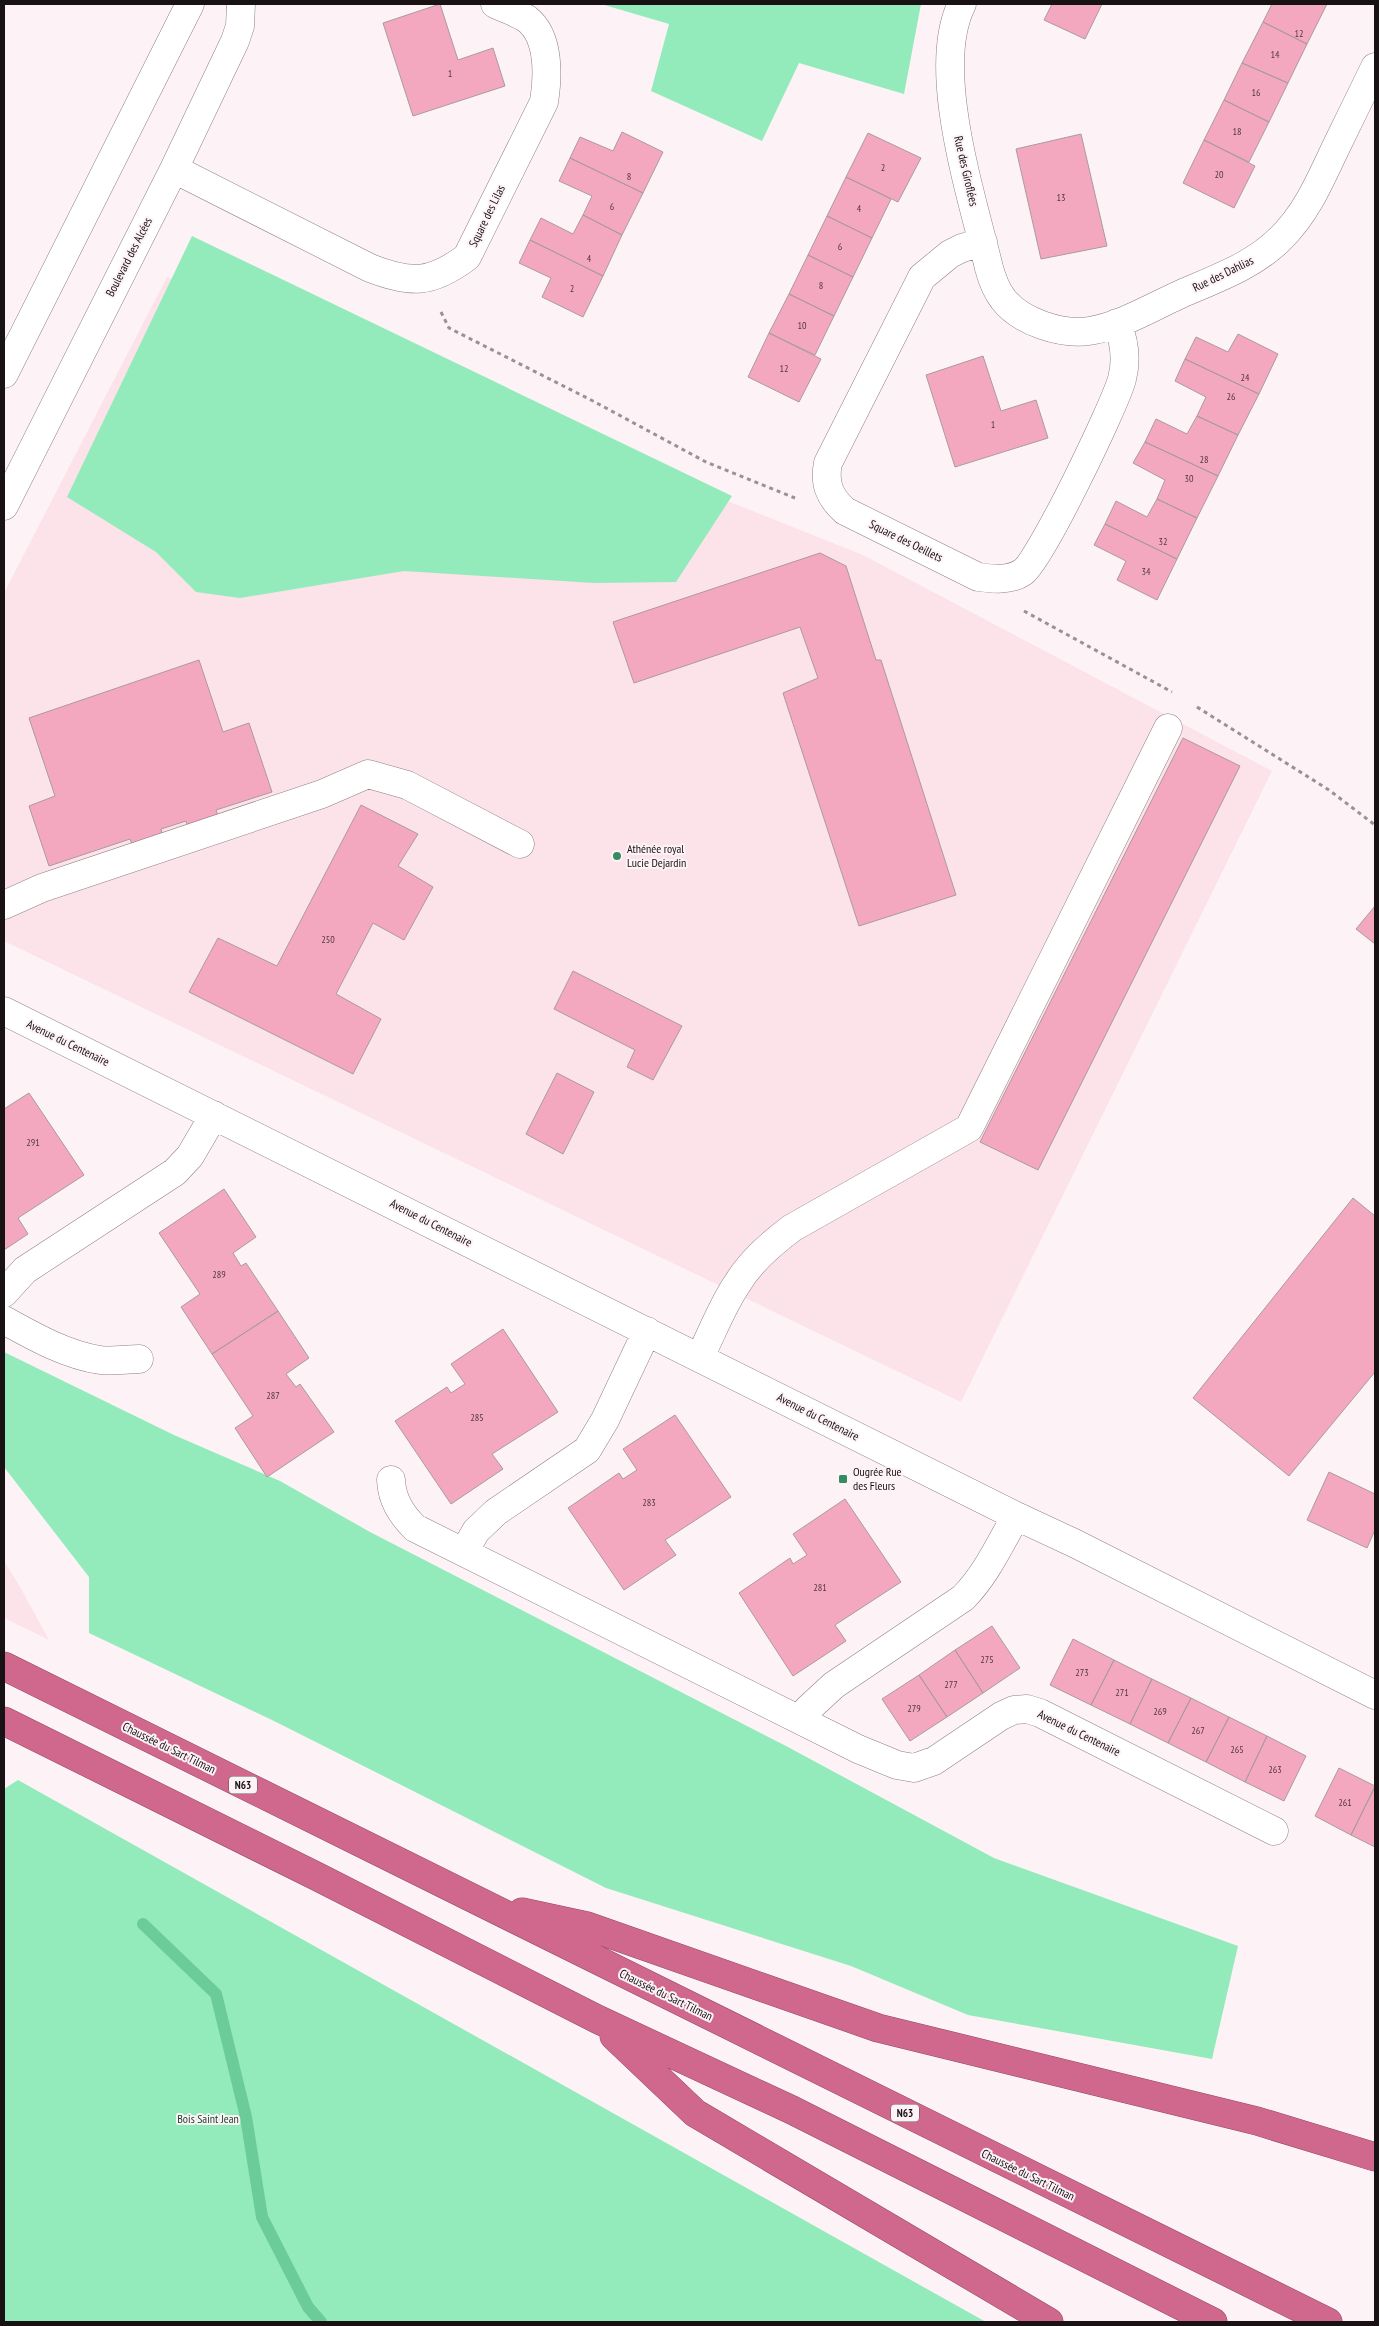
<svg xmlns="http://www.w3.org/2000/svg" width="1379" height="2326" font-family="'PT Sans Narrow',sans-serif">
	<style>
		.built { fill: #fce2e9 }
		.green { fill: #93ebbb }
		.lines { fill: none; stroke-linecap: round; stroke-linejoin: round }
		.stream { stroke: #6bcc9a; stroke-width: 12 }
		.building { fill: #f4a8c0; stroke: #aa9a9e }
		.minor-casing { stroke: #8e7f83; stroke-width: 29 }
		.highway-casing { stroke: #904a63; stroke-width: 29 }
		.path { stroke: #999194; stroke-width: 3; stroke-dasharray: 4 4; stroke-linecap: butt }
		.minor { stroke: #fff; stroke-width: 28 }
		.highway { stroke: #d0688d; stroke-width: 28 }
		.poi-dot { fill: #338c62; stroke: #fdf3f6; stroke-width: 2 }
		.labels { text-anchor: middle; stroke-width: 4; stroke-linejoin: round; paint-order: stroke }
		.number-label { font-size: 10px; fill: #4f383f }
		.shield { fill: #fdf3f6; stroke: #5d5658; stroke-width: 1 }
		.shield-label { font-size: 11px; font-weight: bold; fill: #181214 }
		.street-label { font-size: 12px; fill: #181214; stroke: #fdf3f6 }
		.poi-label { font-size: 12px; fill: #181214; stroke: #fdf3f6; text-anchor: start }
		.park-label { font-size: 12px; fill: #143e2a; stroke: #fdf3f6 }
	</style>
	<rect width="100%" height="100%" fill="#fdf3f6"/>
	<path class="built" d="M167 277 863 555 1272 771 961 1402 4 941V593Z
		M4 1561 19 1585 49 1640 4 1618Z"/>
	<path class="green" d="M601 4H921L904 94 799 63 762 141 651 91 669 24Z
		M192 236 732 496 676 582 594 583 404 571 240 598 196 592 156 552 67 497Z
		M4 1352 174 1435 280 1481 370 1532 786 1746 994 1858 1238 1946 1212 2059 968 2015 851 1966 606 1888 272 1720 89 1633V1577L4 1467Z
		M18 1780 986 2322H4V1789Z"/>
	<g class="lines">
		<path class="stream" d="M143 1924 216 1994 246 2117 262 2217 308 2307 321 2322"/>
	</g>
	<path class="building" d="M440 4 458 60 493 48 505 86 413 116 383 23Z
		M1052 4H1102L1085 39 1044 20Z
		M1272 4H1327L1307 44 1263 22Z
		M1263 22 1307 44 1288 83 1242 63Z
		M1242 63 1288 83 1269 122 1224 100Z
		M1224 100 1269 122 1249 162 1204 140Z
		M622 132 663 152 643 193 570 158 580 137 613 151Z
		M868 133 921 158 898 202 846 177Z
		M1081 134 1107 246 1041 259 1016 149Z
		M1204 140 1255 166 1234 208 1183 183Z
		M570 158 643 193 622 235 583 215 592 196 559 181Z
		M846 177 891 199 872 238 827 216Z
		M583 215 622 235 603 276 530 240 541 218 573 234Z
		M827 216 872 238 853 277 808 255Z
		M530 240 603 276 583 317 542 297 551 278 519 263Z
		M808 255 853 277 834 316 789 294Z
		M789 294 834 316 815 355 769 333Z
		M769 333 821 359 799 402 748 377Z
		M1238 334 1278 354 1259 394 1185 359 1196 337 1228 352Z
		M983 356 1001 411 1036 400 1048 438 955 467 926 375Z
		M1185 359 1259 394 1238 435 1197 416 1206 397 1175 381Z
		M1197 416 1238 435 1218 476 1145 442 1156 419 1187 434Z
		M1145 442 1218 476 1197 518 1157 499 1165 480 1133 463Z
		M1157 499 1197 518 1177 559 1105 524 1116 501 1147 517Z
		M1105 524 1177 559 1157 600 1117 580 1126 561 1094 545Z
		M820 553 846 566 876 660H881L956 895 859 926 783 693 818 678 800 627 634 683 613 622Z
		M199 660 223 732 249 723 272 792 216 810 220 821 189 831 186 821 161 829 164 841 134 850 130 839 49 866 29 806 55 796 29 718Z
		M1183 738 1240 766 1038 1170 980 1142Z
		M361 805 418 834 398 866 433 887 404 940 373 923 336 994 381 1019 353 1074 189 992 218 938 277 966Z
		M1375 906V944L1356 929Z
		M573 971 682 1026 653 1080 627 1067 635 1050 554 1009Z
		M557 1073 594 1092 563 1154 526 1134Z
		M29 1093 84 1175 18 1218 28 1234 4 1250V1109Z
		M224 1189 256 1237 233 1253 241 1266 246 1263 278 1311 212 1354 181 1307 200 1294 159 1233Z
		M1353 1198 1375 1216V1372L1289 1476 1193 1398Z
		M278 1311 309 1358 286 1374 296 1387 300 1384 334 1432 267 1477 235 1428 253 1416 212 1354Z
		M503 1329 558 1412 492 1454 503 1469 451 1504 395 1421 447 1387 451 1393 465 1384 451 1364Z
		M675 1415 731 1497 665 1540 676 1555 624 1590 568 1508 619 1473 623 1479 637 1470 623 1449Z
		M1329 1472 1375 1494V1530L1367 1548 1307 1520Z
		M845 1499 901 1582 835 1625 846 1641 793 1676 739 1593 790 1558 793 1564 807 1555 793 1534Z
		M992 1626 1020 1668 983 1693 955 1650Z
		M1073 1639 1114 1660 1091 1705 1050 1685Z
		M955 1650 983 1693 947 1717 919 1675Z
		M1114 1660 1152 1679 1130 1724 1091 1705Z
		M919 1675 947 1717 910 1741 882 1699Z
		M1152 1679 1191 1698 1168 1743 1130 1724Z
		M1191 1698 1229 1717 1206 1762 1168 1743Z
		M1229 1717 1267 1736 1245 1782 1206 1762Z
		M1267 1736 1306 1756 1284 1801 1245 1782Z
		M1339 1768 1375 1786 1351 1835 1315 1816Z
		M1375 1787V1847L1351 1835Z"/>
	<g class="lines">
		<g class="minor-casing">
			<path id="minor" d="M962 4C929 69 973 199 989 268 992 279 996 290 1003 299 1020 322 1062 335 1089 331 1121 326 1152 307 1181 294 1215 279 1253 266 1280 239 1306 214 1320 181 1335 149 1348 122 1362 94 1375 67
				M174 169 370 268C411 284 431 284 467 257L544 102C548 77 550 37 527 19 518 13 505 9 495 4
				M983 242 962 248 950 254 922 277 828 463C824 483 829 497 845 511L978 577C993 579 1010 581 1023 572 1041 559 1115 405 1122 379 1127 360 1124 340 1117 323
				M4 374 190 4
				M4 506 174 169 235 41 240 26 241 4
				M4 905 42 888 322 794 368 774 407 785 520 844
				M4 1011 1016 1516 1074 1543 1375 1695
				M4 1293 25 1270 175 1172 190 1156 214 1115
				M4 1320C33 1336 66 1355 100 1360 112 1362 127 1359 139 1359
				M700 1357C712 1333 722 1306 737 1284 751 1261 771 1244 792 1228L969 1128 1168 728
				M391 1480C392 1500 401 1514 415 1528L858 1749 897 1765 914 1768 934 1761 1001 1716 1014 1710 1027 1709 1040 1713 1274 1831
				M464 1552 476 1531 496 1512 587 1450 605 1420 647 1331
				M803 1719 808 1709 834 1685 963 1598C986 1575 1000 1544 1016 1516"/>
		</g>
		<g class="highway-casing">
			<path id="highway" d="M4 1666 1328 2322
				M4 1721 318 1877 597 2019 792 2110 1213 2322
				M522 1912 587 1926 878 2028 1257 2121 1375 2157
				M614 2036 695 2113 1049 2322"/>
		</g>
		<path class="path" d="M441 312 449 328 593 401 706 462 795 498
			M1024 611 1172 692
			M1197 707 1329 790 1375 825"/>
		<use href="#minor" class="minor"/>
		<use href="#highway" class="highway"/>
	</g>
	<g class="poi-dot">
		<circle cx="617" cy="856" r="5"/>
		<rect x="838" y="1474" width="10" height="10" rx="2.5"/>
	</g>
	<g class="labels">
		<g class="number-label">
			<text x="1299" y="37">12</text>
			<text x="1275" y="58">14</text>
			<text x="450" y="77">1</text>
			<text x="1256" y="96">16</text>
			<text x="1237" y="135">18</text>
			<text x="883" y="171">2</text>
			<text x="1219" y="178">20</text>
			<text x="629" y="180">8</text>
			<text x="1061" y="201">13</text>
			<text x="612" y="210">6</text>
			<text x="859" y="212">4</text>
			<text x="840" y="250">6</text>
			<text x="589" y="262">4</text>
			<text x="821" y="289">8</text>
			<text x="572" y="292">2</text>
			<text x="802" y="329">10</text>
			<text x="784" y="372">12</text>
			<text x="1245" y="381">24</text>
			<text x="1231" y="400">26</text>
			<text x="993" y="428">1</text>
			<text x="1204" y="463">28</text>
			<text x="1189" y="482">30</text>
			<text x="1163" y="545">32</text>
			<text x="1146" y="575">34</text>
			<text x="328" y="943">250</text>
			<text x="33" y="1146">291</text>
			<text x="219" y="1278">289</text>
			<text x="273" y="1399">287</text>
			<text x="477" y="1421">285</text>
			<text x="649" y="1506">283</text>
			<text x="820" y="1591">281</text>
			<text x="987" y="1663">275</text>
			<text x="1082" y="1676">273</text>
			<text x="951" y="1688">277</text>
			<text x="1122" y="1696">271</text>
			<text x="914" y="1712">279</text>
			<text x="1160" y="1715">269</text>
			<text x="1198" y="1734">267</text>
			<text x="1237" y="1753">265</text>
			<text x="1275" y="1773">263</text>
			<text x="1345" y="1806">261</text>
		</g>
		<g class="shield">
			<rect x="229" y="1776.5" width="28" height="17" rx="4"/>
			<rect x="891" y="2104.5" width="28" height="17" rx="4"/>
		</g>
		<g class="shield-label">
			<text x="243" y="1789">N63</text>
			<text x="905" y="2117">N63</text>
		</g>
		<g class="street-label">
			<text transform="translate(966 171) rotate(77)" y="4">Rue des Giroflées</text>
			<text transform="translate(487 216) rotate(-64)" y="4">Square des Lilas</text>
			<text transform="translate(129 257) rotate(-63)" y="4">Boulevard des Alcées</text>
			<text transform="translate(1223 274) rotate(-26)" y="4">Rue des Dahlias</text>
			<text transform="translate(906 541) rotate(26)" y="4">Square des Oeillets</text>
			<text transform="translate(68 1043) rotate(26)" y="4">Avenue du Centenaire</text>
			<text transform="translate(431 1223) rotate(27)" y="4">Avenue du Centenaire</text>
			<text transform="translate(818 1417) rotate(27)" y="4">Avenue du Centenaire</text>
			<text transform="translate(1079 1733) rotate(26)" y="4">Avenue du Centenaire</text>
			<text transform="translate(169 1748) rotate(26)" y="4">Chaussée du Sart Tilman</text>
			<text transform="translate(666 1995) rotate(26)" y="4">Chaussée du Sart Tilman</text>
			<text transform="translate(1028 2175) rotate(26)" y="4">Chaussée du Sart Tilman</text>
		</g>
		<g class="poi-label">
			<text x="627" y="853">Athénée royal<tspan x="627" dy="14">Lucie Dejardin</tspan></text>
			<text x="853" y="1476">Ougrée Rue<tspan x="853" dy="14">des Fleurs</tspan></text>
		</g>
		<g class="park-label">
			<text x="208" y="2123">Bois Saint Jean</text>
		</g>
	</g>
	<rect width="1379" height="2326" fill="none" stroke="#181214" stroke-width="10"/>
</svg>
